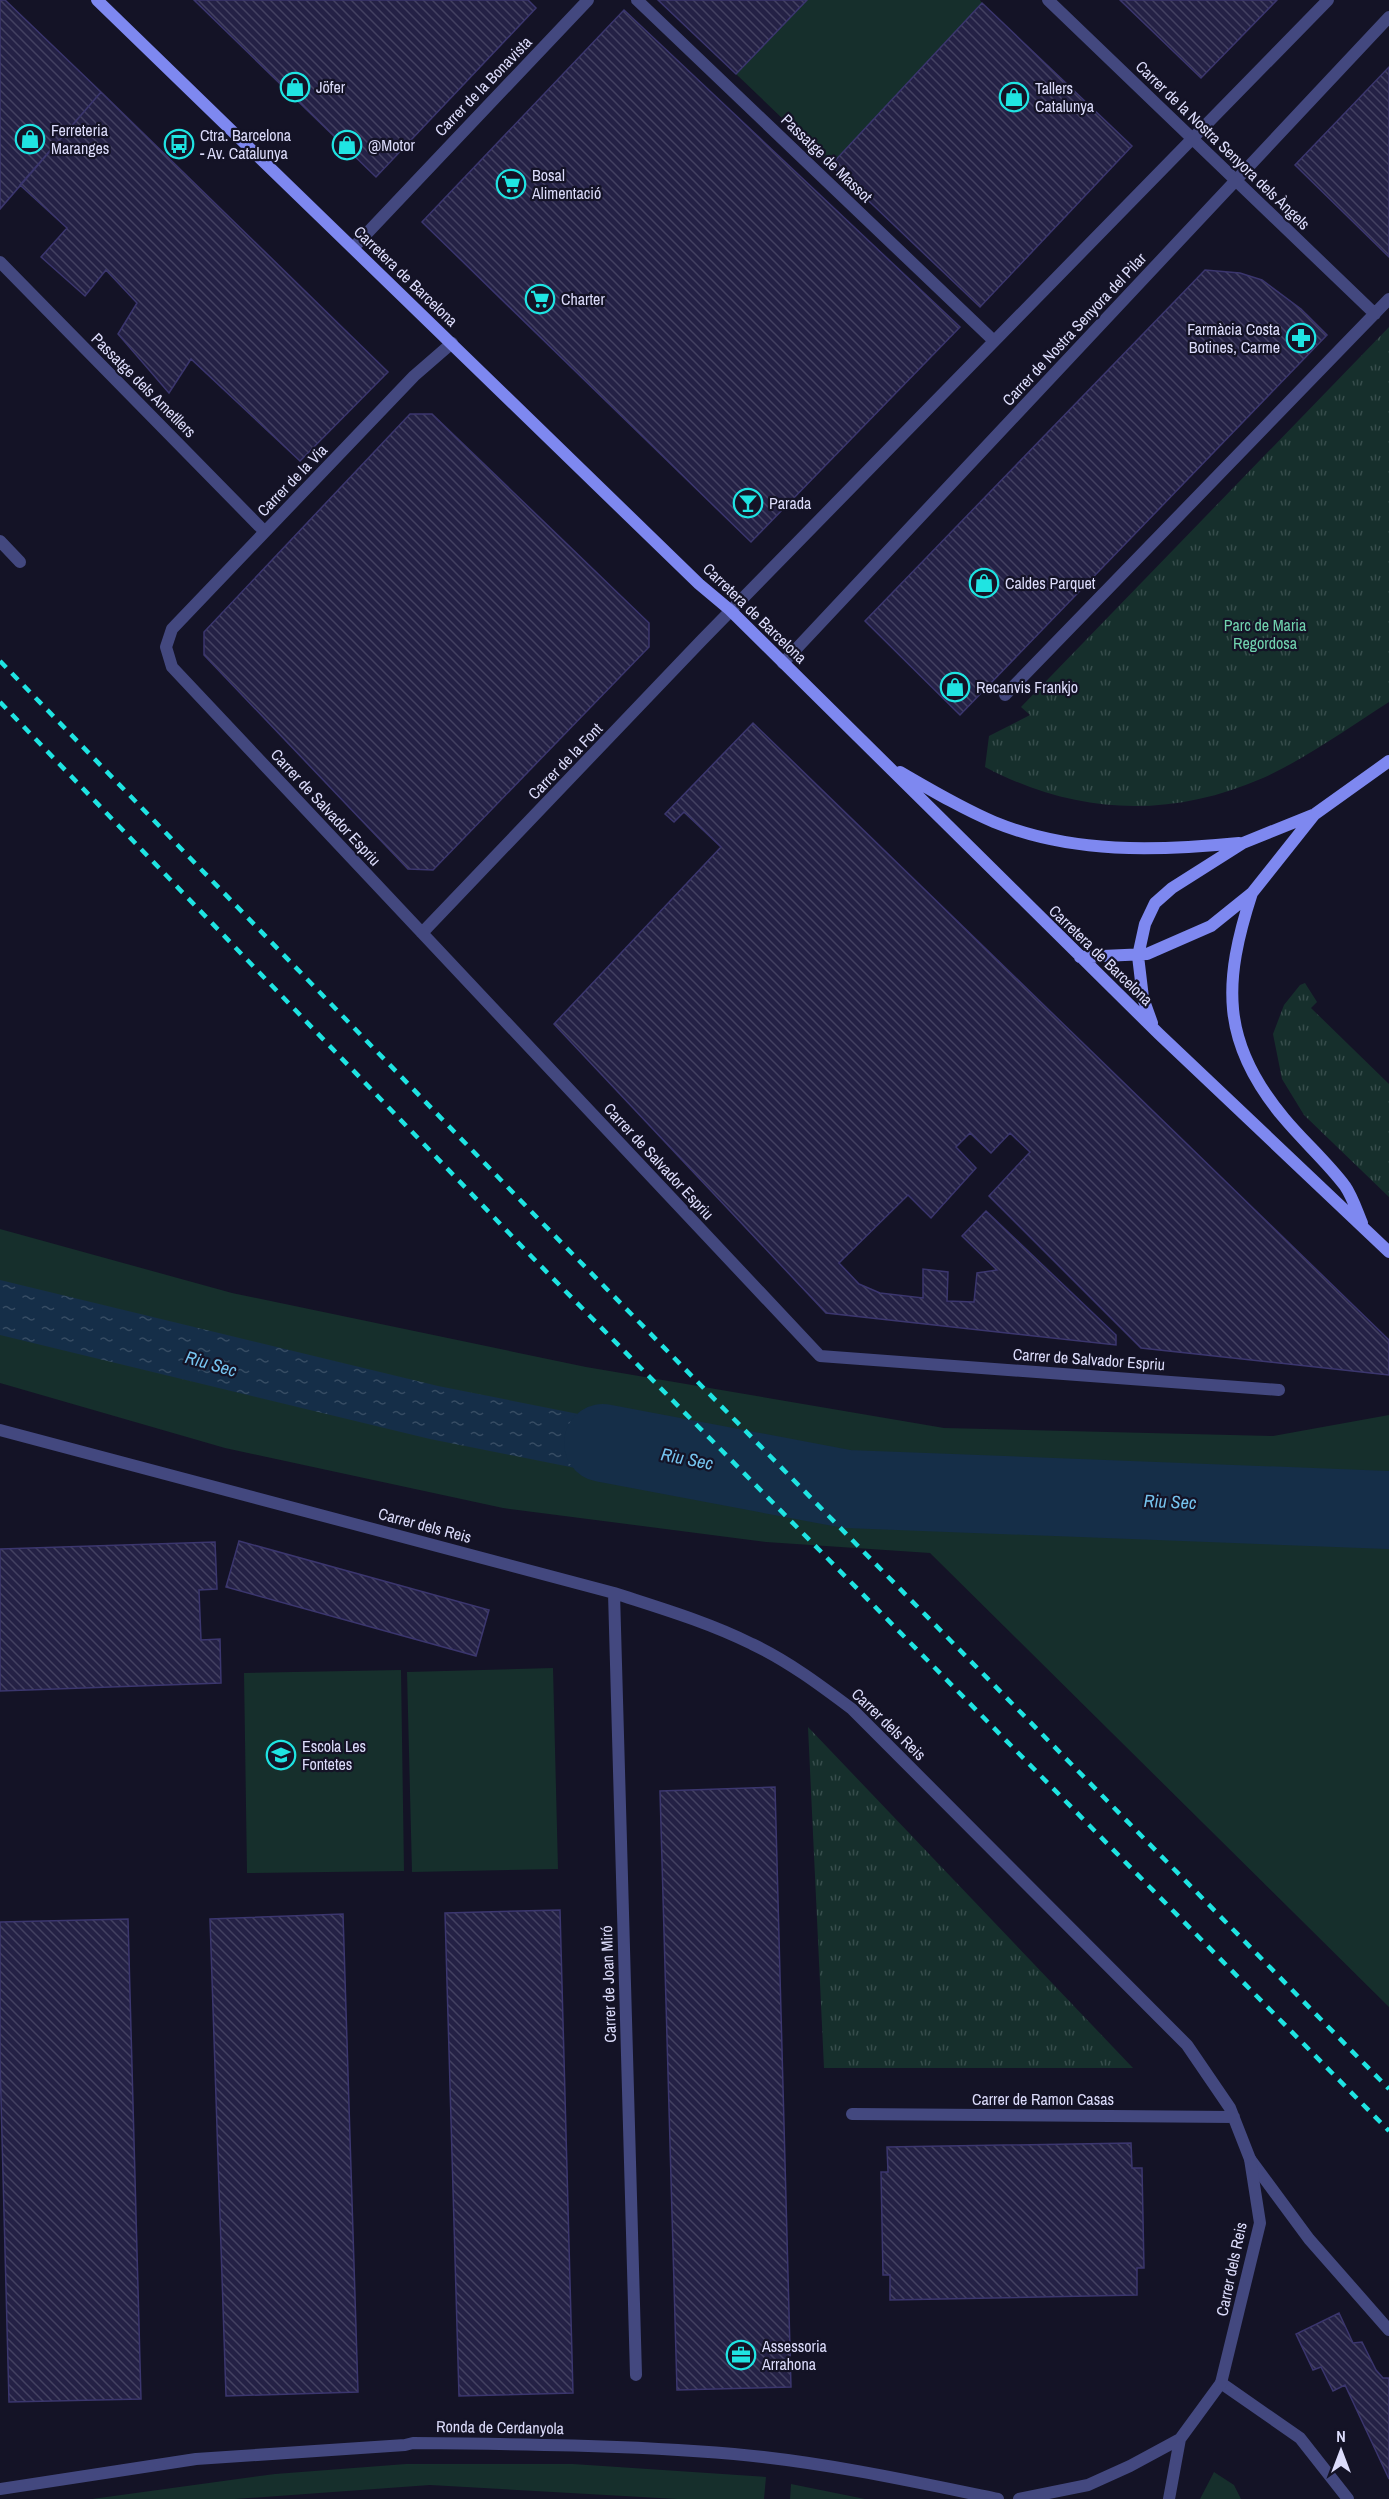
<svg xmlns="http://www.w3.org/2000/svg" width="1389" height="2499" font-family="'Archivo Narrow',sans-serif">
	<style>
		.green { fill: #162f2c }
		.park { fill: url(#park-tufts) }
		.water { fill: url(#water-ripples) }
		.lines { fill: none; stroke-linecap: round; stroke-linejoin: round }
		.river { stroke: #152e48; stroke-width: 78 }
		.building { fill: url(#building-back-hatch); stroke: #3b366e; stroke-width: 1.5 }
		.service { stroke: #43487f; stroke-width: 12 }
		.minor { stroke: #43487f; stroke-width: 12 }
		.tertiary { stroke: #43487f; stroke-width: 12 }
		.secondary { stroke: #7e88f0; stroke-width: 12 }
		.rail { stroke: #1fe4e2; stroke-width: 4.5; stroke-dasharray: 9 8; stroke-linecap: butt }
		.labels { text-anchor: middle; stroke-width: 4.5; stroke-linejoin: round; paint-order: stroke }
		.street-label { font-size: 16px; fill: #dcdcfb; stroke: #141326 }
		.poi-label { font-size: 16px; fill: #dcdcfb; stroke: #141326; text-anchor: start }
		.park-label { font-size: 16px; fill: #70d3af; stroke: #141326 }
		.water-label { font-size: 18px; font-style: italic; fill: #76c4ef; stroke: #141326 }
	</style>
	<defs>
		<pattern id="park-tufts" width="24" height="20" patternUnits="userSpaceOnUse" patternTransform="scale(1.5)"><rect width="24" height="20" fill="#162f2c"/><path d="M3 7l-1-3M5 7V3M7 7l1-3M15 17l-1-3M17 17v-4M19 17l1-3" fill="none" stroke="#374d4c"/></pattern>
		<pattern id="water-ripples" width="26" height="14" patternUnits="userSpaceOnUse" patternTransform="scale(1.5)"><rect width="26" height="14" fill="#152e48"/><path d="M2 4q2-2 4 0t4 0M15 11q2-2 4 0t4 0" fill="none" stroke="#364c63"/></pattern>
		<pattern id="building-back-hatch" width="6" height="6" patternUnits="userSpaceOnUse" patternTransform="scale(1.5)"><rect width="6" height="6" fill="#242145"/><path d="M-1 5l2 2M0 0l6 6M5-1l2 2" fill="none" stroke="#434161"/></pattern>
	</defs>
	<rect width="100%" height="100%" fill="#141326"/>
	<path class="green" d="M807 0H980L982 3 831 165 736 74Z
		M0 1229 232 1293 586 1367 944 1428 1273 1436 1389 1415V2007L930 1553 766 1542 503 1508 225 1448 0 1383Z
		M553 1668 558 1869 412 1872 407 1672Z
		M401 1670 404 1871 247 1873 244 1673Z
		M406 2464H573L766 2477 764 2499H677L430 2485 235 2499H92L275 2474Z
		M1214 2472 1234 2485 1241 2499H1200Z
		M791 2484 865 2499H790Z"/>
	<path class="park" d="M1389 327V702C1348 728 1307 758 1263 778 1169 819 1076 815 985 767L989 736 1030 715 1021 707Z
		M1305 983 1317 1002 1311 1008 1389 1084V1197L1304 1115 1282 1079 1273 1034 1284 1005 1300 985Z
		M808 1727 1133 2068H824Z"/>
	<path class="water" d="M0 1280 438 1386 684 1435 745 1502 430 1439 0 1335Z"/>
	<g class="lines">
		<path class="river" d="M603 1443 847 1489 1389 1510"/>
	</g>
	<path class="building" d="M0 0H5L101 92 0 209Z
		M194 0H528L536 8 376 177Z
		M658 0H807L736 74Z
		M1120 0H1277L1201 78Z
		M982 3 1132 146 980 307 831 165Z
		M624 10 960 327 751 542 422 222Z
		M1389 67V257L1295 165Z
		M101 92 388 372 300 461 191 359 169 393 118 334 137 303 106 270 85 296 41 257 67 228 20 185Z
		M1205 270 1240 273 1262 280 1301 309 1327 335 960 715 865 621Z
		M410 414H432L649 623V647L433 870 408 869 204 655V632Z
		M753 723 1389 1340V1375L1141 1348 989 1196 1030 1152 1010 1133 991 1153 970 1133 956 1147 976 1168 931 1218 908 1195 839 1263 859 1284 880 1293 923 1298V1269L948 1272 947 1301 974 1302 977 1273 997 1270 962 1236 986 1211 1116 1335V1345L826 1313 554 1024 721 847 684 812 674 822 665 814Z
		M239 1541 489 1610 476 1656 226 1587Z
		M215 1542 217 1589 199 1590 201 1640 220 1639 221 1683 0 1691V1549Z
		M775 1787 791 2387 677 2390 660 1791Z
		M560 1910 573 2393 459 2396 445 1913Z
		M343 1914 358 2392 226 2396 210 1919Z
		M128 1919 141 2399 9 2402 0 2061V1922Z
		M1131 2143 1132 2168H1142L1144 2268H1137V2295L890 2300V2275H883L881 2172H888L887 2147Z
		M1339 2313 1353 2343 1362 2342 1376 2370 1383 2378H1389V2479L1345 2385 1333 2391 1321 2367 1313 2370 1296 2334Z"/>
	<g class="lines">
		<path class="service" d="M1250 2159 1309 2239 1389 2330
			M1221 2383 1300 2438 1348 2499"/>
		<path class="minor" d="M637 0 994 341
			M1048 0 1375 314
			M353 248 588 0
			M0 262 265 532
			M452 343 414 376 172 629 166 647 172 667 820 1356 1279 1390
			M0 541 20 562
			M783 663 1389 17
			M1005 695 1389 299
			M422 933 701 641 1328 0
			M0 1430 614 1593C660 1608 708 1622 752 1644 788 1661 820 1685 852 1709L1187 2045 1230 2108 1250 2159 1260 2223 1221 2383 1180 2439 1169 2499
			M614 1593 636 2375
			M852 2114 1234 2117
			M1019 2499 1088 2485 1130 2466 1180 2439"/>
		<path class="tertiary" d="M0 2489 196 2459 405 2445 413 2443C520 2444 627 2445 734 2454 823 2462 911 2481 998 2499"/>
		<path class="secondary" d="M97 0 699 584 730 610 1159 1034 1389 1252
			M900 772C931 790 961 808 994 822 1072 854 1157 851 1239 843
			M1252 893C1223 982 1220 1042 1284 1118 1303 1141 1327 1162 1345 1186 1352 1196 1357 1211 1362 1223
			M1080 957 1147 954 1211 926 1252 893 1314 815
			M1152 1023 1143 998 1138 956 1145 924 1155 903 1172 888 1243 843 1315 814 1389 761"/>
		<path class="rail" d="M0 661 552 1233 1389 2089
			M0 702 532 1257 1389 2131"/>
	</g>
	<defs>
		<g id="shop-ring" transform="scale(1.5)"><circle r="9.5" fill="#141326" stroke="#1fe4e2" stroke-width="1.5"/><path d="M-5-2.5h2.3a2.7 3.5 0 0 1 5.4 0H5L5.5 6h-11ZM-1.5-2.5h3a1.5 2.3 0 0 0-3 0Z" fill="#1fe4e2"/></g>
		<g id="bus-ring" transform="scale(1.5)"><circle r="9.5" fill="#141326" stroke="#1fe4e2" stroke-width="1.5"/><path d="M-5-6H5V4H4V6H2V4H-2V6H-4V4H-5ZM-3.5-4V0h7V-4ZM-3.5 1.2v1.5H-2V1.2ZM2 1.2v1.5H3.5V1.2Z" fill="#1fe4e2"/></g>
		<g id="supermarket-ring" transform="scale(1.5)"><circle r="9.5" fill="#141326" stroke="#1fe4e2" stroke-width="1.5"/><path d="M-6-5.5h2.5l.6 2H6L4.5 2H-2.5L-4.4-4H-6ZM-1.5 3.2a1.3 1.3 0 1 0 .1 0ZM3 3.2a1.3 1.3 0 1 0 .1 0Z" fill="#1fe4e2"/></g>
		<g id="pharmacy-ring" transform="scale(1.5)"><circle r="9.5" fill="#141326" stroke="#1fe4e2" stroke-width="1.5"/><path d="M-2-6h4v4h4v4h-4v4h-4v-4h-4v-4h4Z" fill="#1fe4e2"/></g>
		<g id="bar-ring" transform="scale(1.5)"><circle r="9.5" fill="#141326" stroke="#1fe4e2" stroke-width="1.5"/><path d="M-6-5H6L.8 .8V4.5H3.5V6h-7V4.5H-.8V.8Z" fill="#1fe4e2"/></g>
		<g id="school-ring" transform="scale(1.5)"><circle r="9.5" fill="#141326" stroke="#1fe4e2" stroke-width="1.5"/><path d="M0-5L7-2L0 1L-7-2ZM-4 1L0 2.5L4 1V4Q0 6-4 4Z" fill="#1fe4e2"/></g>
		<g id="office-ring" transform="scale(1.5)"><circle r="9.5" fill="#141326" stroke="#1fe4e2" stroke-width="1.5"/><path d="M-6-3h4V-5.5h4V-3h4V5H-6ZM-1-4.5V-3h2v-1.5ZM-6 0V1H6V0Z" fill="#1fe4e2"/></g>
	</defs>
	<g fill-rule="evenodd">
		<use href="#shop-ring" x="295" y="87"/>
		<use href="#shop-ring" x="1014" y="97"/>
		<use href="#shop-ring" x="30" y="139"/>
		<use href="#bus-ring" x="179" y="144"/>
		<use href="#shop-ring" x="347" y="145"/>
		<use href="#supermarket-ring" x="511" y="184"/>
		<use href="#supermarket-ring" x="540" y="299"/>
		<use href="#pharmacy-ring" x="1301" y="338"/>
		<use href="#bar-ring" x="748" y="503"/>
		<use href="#shop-ring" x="984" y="583"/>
		<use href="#shop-ring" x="955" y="687"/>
		<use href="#school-ring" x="281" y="1755"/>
		<use href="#office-ring" x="741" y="2355"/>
	</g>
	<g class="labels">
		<g class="street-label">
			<text transform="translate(483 86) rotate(-46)" y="6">Carrer de la Bonavista</text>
			<text transform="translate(1223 145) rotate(44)" y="6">Carrer de la Nostra Senyora dels Àngels</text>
			<text transform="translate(827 158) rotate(44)" y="6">Passatge de Massot</text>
			<text transform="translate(406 276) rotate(44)" y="6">Carretera de Barcelona</text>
			<text transform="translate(1074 329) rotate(-47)" y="6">Carrer de Nostra Senyora del Pilar</text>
			<text transform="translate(144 385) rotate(45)" y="6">Passatge dels Ametllers</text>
			<text transform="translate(292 480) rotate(-46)" y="6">Carrer de la Via</text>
			<text transform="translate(755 613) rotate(44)" y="6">Carretera de Barcelona</text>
			<text transform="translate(565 761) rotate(-46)" y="6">Carrer de la Font</text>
			<text transform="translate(326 807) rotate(47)" y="6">Carrer de Salvador Espriu</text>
			<text transform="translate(1101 955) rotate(44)" y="6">Carretera de Barcelona</text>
			<text transform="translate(659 1161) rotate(47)" y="6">Carrer de Salvador Espriu</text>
			<text transform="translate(1089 1359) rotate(4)" y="6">Carrer de Salvador Espriu</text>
			<text transform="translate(425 1525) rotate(15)" y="6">Carrer dels Reis</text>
			<text transform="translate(889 1724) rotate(44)" y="6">Carrer dels Reis</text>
			<text transform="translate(608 1984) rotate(-92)" y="6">Carrer de Joan Miró</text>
			<text x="1043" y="2105">Carrer de Ramon Casas</text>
			<text transform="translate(1231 2269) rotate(-78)" y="6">Carrer dels Reis</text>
			<text transform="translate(500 2427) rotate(1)" y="6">Ronda de Cerdanyola</text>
		</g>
		<g class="poi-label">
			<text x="316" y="93">Jöfer</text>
			<text x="1035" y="94">Tallers<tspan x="1035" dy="18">Catalunya</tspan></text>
			<text x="51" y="136">Ferreteria<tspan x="51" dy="18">Maranges</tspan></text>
			<text x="200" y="141">Ctra. Barcelona<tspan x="200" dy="18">- Av. Catalunya</tspan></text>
			<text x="368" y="151">@Motor</text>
			<text x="532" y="181">Bosal<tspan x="532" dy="18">Alimentació</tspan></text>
			<text x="561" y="305">Charter</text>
			<text x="1280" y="335" text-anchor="end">Farmàcia Costa<tspan x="1280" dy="18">Botines, Carme</tspan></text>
			<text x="769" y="509">Parada</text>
			<text x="1005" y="589">Caldes Parquet</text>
			<text x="976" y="693">Recanvis Frankjo</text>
			<text x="302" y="1752">Escola Les<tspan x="302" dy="18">Fontetes</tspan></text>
			<text x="762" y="2352">Assessoria<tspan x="762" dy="18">Arrahona</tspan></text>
		</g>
		<g class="park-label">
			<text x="1265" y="631">Parc de Maria<tspan x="1265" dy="18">Regordosa</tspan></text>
		</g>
		<g class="water-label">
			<text transform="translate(211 1364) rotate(16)" y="6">Riu Sec</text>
			<text transform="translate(687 1459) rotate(11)" y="6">Riu Sec</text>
			<text transform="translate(1170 1502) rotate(2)" y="6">Riu Sec</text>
		</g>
	</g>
	<g transform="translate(1341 2451)" stroke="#141326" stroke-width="4.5" paint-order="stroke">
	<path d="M0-4.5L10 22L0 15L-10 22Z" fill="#dcdcfb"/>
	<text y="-9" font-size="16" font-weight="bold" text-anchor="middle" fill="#dcdcfb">N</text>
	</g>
</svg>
